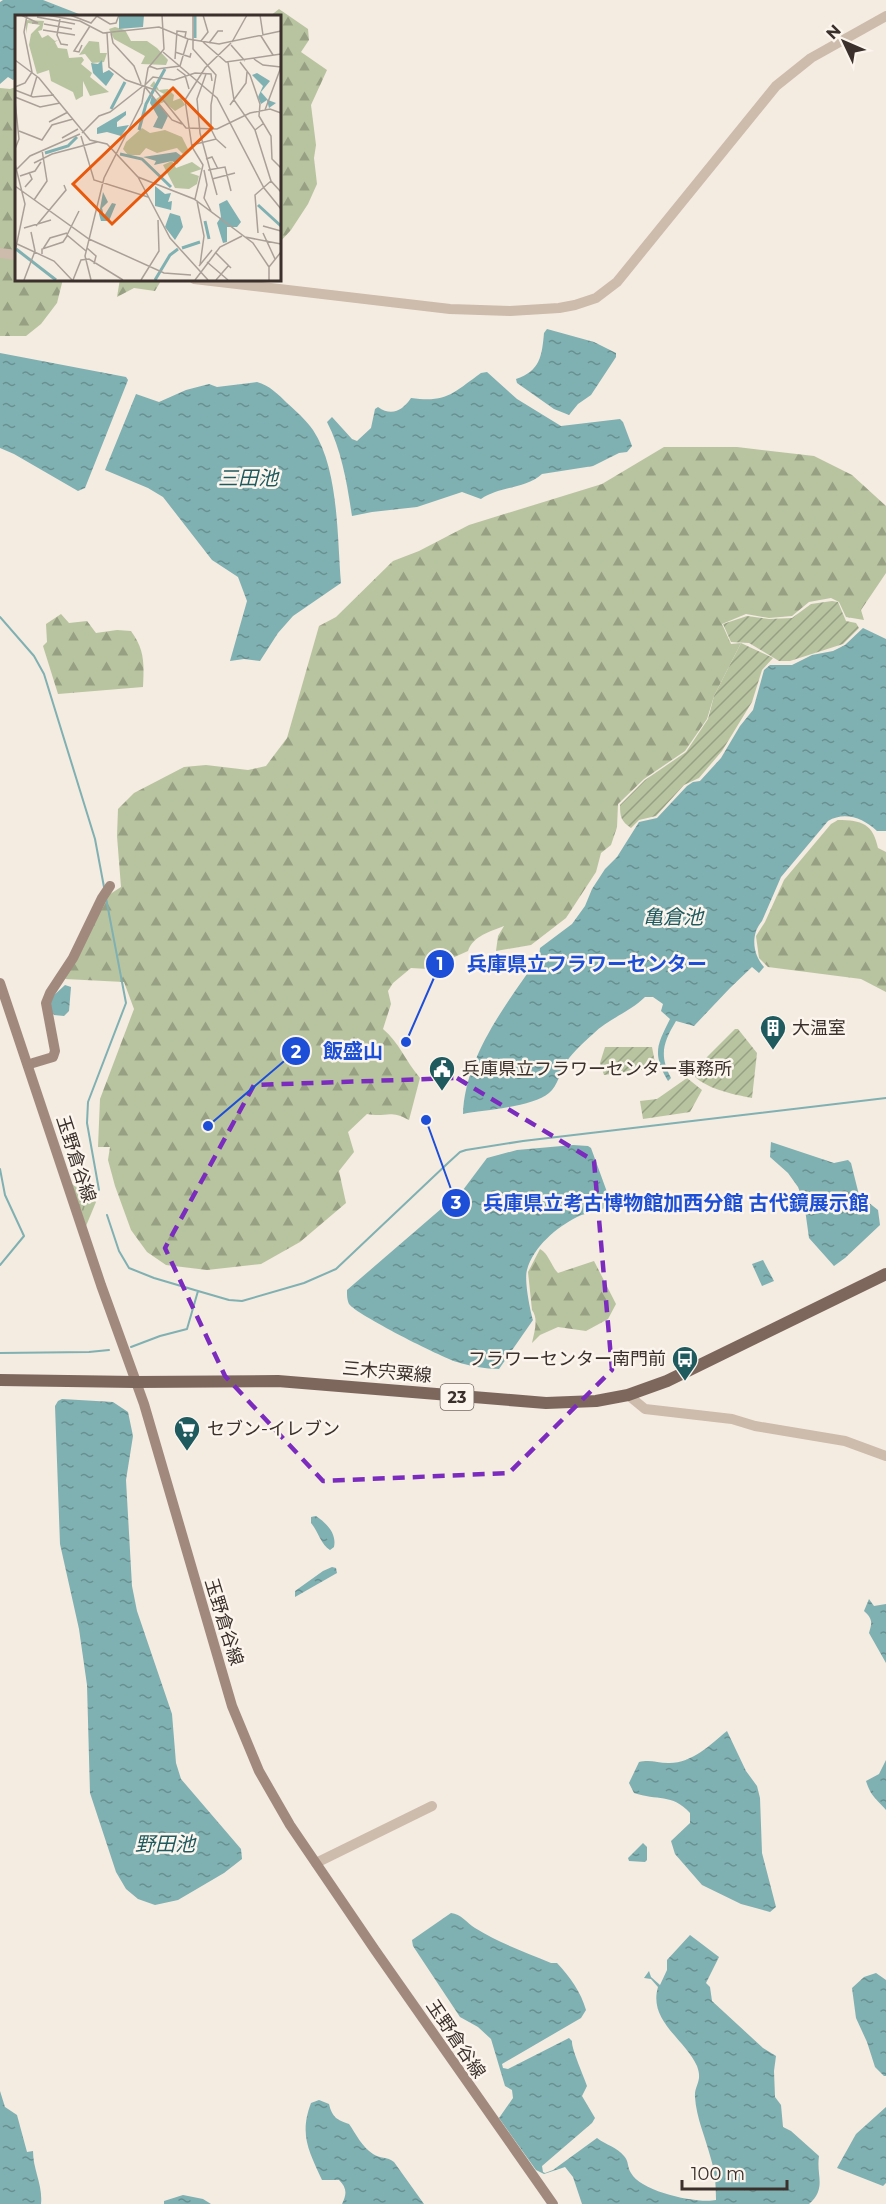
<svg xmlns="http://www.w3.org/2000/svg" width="886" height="2204" font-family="Montserrat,'Noto Sans JP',sans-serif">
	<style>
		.grass { fill: url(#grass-tufts) }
		.forest { fill: url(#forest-firs) }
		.garden { fill: url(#garden-furrows) }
		.water { fill: url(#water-ripples) }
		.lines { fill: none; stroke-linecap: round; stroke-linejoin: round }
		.stream { stroke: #7fb0b2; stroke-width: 2 }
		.tertiary { stroke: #cdbbac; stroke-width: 10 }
		.secondary { stroke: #a18a7d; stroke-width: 10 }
		.primary { stroke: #7d675c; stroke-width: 12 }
		.marked { fill: none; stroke: #7b2cbf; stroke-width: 4.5; stroke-dasharray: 12 8; stroke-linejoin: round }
		.labels { text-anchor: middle; stroke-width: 5; stroke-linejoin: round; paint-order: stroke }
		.shield { fill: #fbf5ee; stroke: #756b66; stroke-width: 1.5 }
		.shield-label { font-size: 16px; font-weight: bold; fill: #3b302b }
		.poi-label { font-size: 18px; fill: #3b302b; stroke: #fbf5ee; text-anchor: start }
		.street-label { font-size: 18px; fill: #3b302b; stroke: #fbf5ee }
		.water-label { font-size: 20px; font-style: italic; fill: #1f5a5e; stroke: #fbf5ee }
		.inset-river { fill: none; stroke: #7fb0b2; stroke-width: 3 }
		.inset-road { fill: none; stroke: #aaa098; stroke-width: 1.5 }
		.view { fill: #e8590c; fill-opacity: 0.15; stroke: #e8590c; stroke-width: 3 }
		.inset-edge { fill: none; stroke: #3b302b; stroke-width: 3 }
		.leader { fill: none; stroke: #1d4ed8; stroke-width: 2 }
		.callout-dot { fill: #1d4ed8; stroke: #fbf5ee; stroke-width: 2 }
		.mark-label { font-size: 18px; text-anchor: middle; font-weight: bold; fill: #fff }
		.callout-label { font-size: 20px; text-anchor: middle; font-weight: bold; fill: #1d4ed8; stroke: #fbf5ee; stroke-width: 5; stroke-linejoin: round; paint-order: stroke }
	</style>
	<defs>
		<pattern id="grass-tufts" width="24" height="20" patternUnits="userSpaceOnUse" patternTransform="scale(1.5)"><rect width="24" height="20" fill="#b8c4a0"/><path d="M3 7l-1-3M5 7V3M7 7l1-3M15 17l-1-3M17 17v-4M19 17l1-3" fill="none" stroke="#97a083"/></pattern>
		<pattern id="forest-firs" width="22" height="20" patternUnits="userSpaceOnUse" patternTransform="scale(1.5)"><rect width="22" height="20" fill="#b8c4a0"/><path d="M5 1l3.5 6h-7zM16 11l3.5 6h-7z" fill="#97a083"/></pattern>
		<pattern id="garden-furrows" width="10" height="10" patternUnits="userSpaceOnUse" patternTransform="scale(1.5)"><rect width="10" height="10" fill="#b8c4a0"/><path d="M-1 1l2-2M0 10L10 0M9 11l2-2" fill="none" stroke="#97a083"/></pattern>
		<pattern id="water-ripples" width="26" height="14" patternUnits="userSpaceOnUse" patternTransform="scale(1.5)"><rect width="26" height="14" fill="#7fb0b2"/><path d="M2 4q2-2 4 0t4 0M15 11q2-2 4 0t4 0" fill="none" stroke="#699091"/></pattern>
	</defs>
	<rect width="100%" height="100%" fill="#f4ebe1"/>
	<path class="grass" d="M72 1184 96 1202 86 1226Z"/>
	<path class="forest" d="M279 9 308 29 309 40 301 52 327 70 311 105 316 145 314 158 317 184 308 204 291 230 279 243V16H270Z
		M16 87V279H63L57 303 41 324 26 336H0V88L10 89Z
		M120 279H162L155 291 134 288 117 297Z
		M664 447H737L814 456 852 475 886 506V573L861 610 864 620 846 617 839 602 831 598 809 602 792 616 769 618 746 614 722 624 731 644 741 643 714 696 707 719 685 751 644 779 618 804 617 827 611 845 601 853 596 872 566 918 531 945 496 951 498 936 504 926C491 931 473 936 468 951L450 959 445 958 441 951 430 957 432 962 428 969 411 968 393 983 388 991 391 1004 383 1029C399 1042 406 1062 420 1078L409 1120C388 1109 387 1118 367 1114L348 1132 354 1152 339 1171 346 1203 300 1242 261 1264 207 1270 166 1265 147 1252 131 1230 115 1186 108 1160 110 1147H98L100 1099 134 1009 124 982 65 979 104 898 121 887 117 836 118 809 134 793 184 767 206 765 248 770 266 766 287 738 319 626 336 617 393 561 419 551 469 525 602 484Z
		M61 614 69 623 87 621 96 633 117 630 131 631C145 650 144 664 143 687L58 694 43 646 47 642 46 624Z
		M838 820C862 820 873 824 878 848L886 852V992L861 979 768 967 759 958 756 936 765 922 784 880 831 824Z
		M540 1249C549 1254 551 1266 558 1273L594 1261 616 1304 608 1319 586 1331 558 1327 540 1335 532 1343C534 1333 539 1319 532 1310L528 1272Z"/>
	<path class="garden" d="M832 601 838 602 846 621 856 623 859 628 843 644 790 661H779L749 643 731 642 723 624 747 616 769 619 792 618 811 604Z
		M741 643 773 658 762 670 752 702 722 751 699 778 684 785 656 816 639 820 631 828C621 821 620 817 620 805L645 780 686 752 708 719 714 696Z
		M735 1029H738L757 1053 752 1098C732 1094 705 1089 691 1073Z
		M605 1047H652L656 1068 604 1075 600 1063Z
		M687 1078 702 1090 690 1112 643 1119 640 1101 657 1099Z"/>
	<path class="water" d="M3 0H43L84 16H16V78L13 80 8 77 0 84V2Z
		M547 329 594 342 616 353V357L591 395 578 404 569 415 554 409 517 383 516 379C540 371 542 356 544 333Z
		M0 353 126 377 128 380 85 488 78 491 14 454 0 448Z
		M487 372 517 399 561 426 620 419 623 422 632 446 627 452 619 453 593 466 542 474C525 489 500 486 481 499L462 492 417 507 372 512 352 516C347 484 342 451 327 422L332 417 352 439 357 441 371 428 375 409 378 407C392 417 403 410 411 398 447 403 453 393 481 373Z
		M257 382C269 385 279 395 287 403 296 411 306 420 313 430 339 469 337 537 341 583L293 616 278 633 260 661 244 659 230 661 247 601 238 577 212 560 163 497 148 488 105 470 136 394 159 402 186 390 209 384 217 387Z
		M863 628 886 639V831H877C863 818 845 811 828 821L781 877 762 921C750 935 753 955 764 967L759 973 752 967 730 988 694 1026 676 1021C663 1043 659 1055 671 1078L668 1081C652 1054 657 1045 670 1019L661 1011 663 1004 653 997H645C630 1012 608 1019 593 1034 584 1042 574 1051 567 1061 560 1071 558 1086 549 1093 533 1107 484 1110 463 1114 465 1056 507 1003 539 957L540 948 572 924 585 906 592 889 605 869 617 857 639 822 657 818 687 786 693 782 700 781 721 758 740 726 753 710 764 670 770 665H792L812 655 833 651 845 645Z
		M65 985 71 987 69 1011 64 1016 54 1015 51 1011V998Z
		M771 1142 834 1163 848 1160 851 1163 859 1195 878 1210 880 1225 845 1258 834 1266 809 1238 804 1202 798 1187 788 1173 770 1157Z
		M573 1145 588 1146 591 1148 611 1203C602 1213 589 1211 577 1217 557 1227 533 1247 527 1270 524 1280 530 1310 533 1320L499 1369C485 1369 470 1366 457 1362 441 1357 357 1315 349 1304 347 1299 347 1296 347 1290L463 1190 487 1158 517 1150Z
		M763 1260 774 1281 762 1286 752 1264Z
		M62 1399 113 1402 128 1412 133 1436 126 1480 132 1586 137 1611 172 1714 176 1763 181 1779 241 1849 242 1859 224 1873 178 1900 155 1905 138 1899 126 1889 116 1872 90 1793 87 1685 79 1629 60 1544 55 1406 58 1401Z
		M316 1516C326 1523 337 1533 334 1547L330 1550C321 1545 318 1531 311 1523V1517Z
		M332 1567 336 1568 337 1573 295 1597V1591L323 1571Z
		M869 1599 874 1606 886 1604V1663L869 1633C872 1623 873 1619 864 1611Z
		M727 1731 746 1771 757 1786 760 1798 762 1853 776 1907 770 1912 741 1904 702 1885 675 1854 671 1841 690 1823V1813C672 1793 657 1801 634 1793L629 1783 639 1762C650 1759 657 1763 668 1763 691 1764 710 1745 727 1731Z
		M886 1760V1810C876 1798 871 1797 866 1781L879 1774Z
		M643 1843 647 1847V1860L645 1862 629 1861 628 1858Z
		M451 1913C461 1914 467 1923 475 1928 499 1943 525 1952 551 1963H557C570 1977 581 1992 586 2010L581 2018 502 2064 503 2068 508 2069 569 2038 572 2041C571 2048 584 2077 587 2086L582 2096 595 2118 592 2123 542 2166 543 2172 545 2173 553 2170 597 2138C606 2145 617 2147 624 2156 629 2161 627 2167 631 2173 641 2192 698 2204 716 2200 716 2186 715 2172 711 2159 706 2139 696 2117 695 2097 694 2085 703 2082 697 2066 685 2039 648 2021 658 1987L651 1979 644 1978 649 1971 651 1977 660 1985 667 1970V1960L690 1935 719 1957 706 1983 710 1987 712 2001 763 2048 776 2056 774 2071 775 2097 781 2105 783 2127 791 2131 819 2156C816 2176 827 2188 809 2204H582L573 2177 565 2167 544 2174 536 2170 499 2118 513 2098 512 2090 505 2086 491 2039 478 2027 460 2017 413 1946 412 1940Z
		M876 1973 886 1980V2076H884L875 2067 867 2042 856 2018 852 1988 864 1977Z
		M0 2091 5 2107 17 2115 27 2152 33 2151C33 2170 43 2185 41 2204H0Z
		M319 2100 329 2104C332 2117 337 2120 349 2124 356 2134 362 2147 373 2154 380 2159 387 2156 394 2162L424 2204H342C347 2194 347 2188 339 2180H322C309 2151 299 2135 311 2103Z
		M886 2107V2183L883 2186 837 2168 856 2134Z
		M183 2195 203 2199 211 2204H164V2201Z"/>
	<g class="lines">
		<path class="stream" d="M0 617 34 656 44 674 95 839 104 887
			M0 1169 5 1195 24 1236 0 1265
			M99 1190 87 1123 88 1102 126 1003 106 898
			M107 1215 119 1251 129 1268 154 1278 198 1291 229 1300 242 1301 304 1283 336 1269 448 1163 460 1152 466 1150 523 1141 886 1098
			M131 1347 160 1336 187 1329 198 1291
			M0 1353 89 1352 109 1350"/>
		<path class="tertiary" d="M0 253 16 255
			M194 279 450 309 510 311 559 308 575 305 596 298 617 282 776 86 811 58 886 16
			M628 1395 645 1409 732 1419 755 1426 845 1441 886 1456
			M316 1863 432 1806"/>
		<path class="secondary" d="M0 983 101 1285 144 1404 232 1706 259 1771 290 1825 375 1950 553 2204
			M33 1063 53 1057 55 1051 46 1003 50 993 73 958 102 898 110 886"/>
		<path class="primary" d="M0 1380 135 1382 278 1381 546 1403 596 1401 628 1395 667 1381 886 1274"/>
	</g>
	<path class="marked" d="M457 1078 594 1161 612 1370 509 1473 323 1481 225 1376 165 1248 254 1085Z"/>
	<defs>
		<g id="building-pin" transform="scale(1.35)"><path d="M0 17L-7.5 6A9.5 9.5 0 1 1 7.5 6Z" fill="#1f5a5e" stroke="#fbf5ee"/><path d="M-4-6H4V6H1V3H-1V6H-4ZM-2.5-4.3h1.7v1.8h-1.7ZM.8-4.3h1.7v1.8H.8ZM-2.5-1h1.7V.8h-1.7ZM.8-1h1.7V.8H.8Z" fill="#fff"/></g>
		<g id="civic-pin" transform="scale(1.35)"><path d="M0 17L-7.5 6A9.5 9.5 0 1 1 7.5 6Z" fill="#1f5a5e" stroke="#fbf5ee"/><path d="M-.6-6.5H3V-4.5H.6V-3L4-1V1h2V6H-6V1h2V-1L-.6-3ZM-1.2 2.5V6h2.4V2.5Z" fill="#fff"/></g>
		<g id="bus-pin" transform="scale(1.35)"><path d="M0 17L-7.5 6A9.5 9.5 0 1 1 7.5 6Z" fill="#1f5a5e" stroke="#fbf5ee"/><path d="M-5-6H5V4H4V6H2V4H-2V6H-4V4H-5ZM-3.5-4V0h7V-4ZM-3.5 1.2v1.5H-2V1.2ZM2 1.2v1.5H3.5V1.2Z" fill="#fff"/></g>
		<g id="supermarket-pin" transform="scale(1.35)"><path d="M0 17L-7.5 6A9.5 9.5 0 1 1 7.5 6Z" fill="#1f5a5e" stroke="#fbf5ee"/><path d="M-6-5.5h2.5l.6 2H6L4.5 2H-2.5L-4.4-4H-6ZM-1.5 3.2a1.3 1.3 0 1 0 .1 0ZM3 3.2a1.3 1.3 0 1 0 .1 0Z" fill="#fff"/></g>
	</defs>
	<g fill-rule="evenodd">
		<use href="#building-pin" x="773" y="1028"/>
		<use href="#civic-pin" x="442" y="1069"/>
		<use href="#bus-pin" x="685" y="1359"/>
		<use href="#supermarket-pin" x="187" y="1429"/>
	</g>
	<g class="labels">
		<rect class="shield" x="440.5" y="1384" width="33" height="26" rx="4.5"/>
		<g class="shield-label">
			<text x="457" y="1403">23</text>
		</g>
		<g class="poi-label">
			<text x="792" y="1034">大温室</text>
			<text x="462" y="1075">兵庫県立フラワーセンター事務所</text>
			<text x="666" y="1365" text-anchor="end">フラワーセンター南門前</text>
			<text x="207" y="1435">セブン-イレブン</text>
		</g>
		<g class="street-label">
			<text transform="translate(76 1159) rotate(72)" y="6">玉野倉谷線</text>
			<text transform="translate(387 1372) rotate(5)" y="6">三木宍粟線</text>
			<text transform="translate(224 1622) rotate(73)" y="6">玉野倉谷線</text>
			<text transform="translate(456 2039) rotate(56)" y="6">玉野倉谷線</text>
		</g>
		<g class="water-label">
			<text x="248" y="485">三田池</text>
			<text x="673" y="924">亀倉池</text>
			<text x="165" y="1851">野田池</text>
		</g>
	</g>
	<g transform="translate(15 15)">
		<rect width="266" height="266" fill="#f4ebe1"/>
		<path d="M11 5 29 6 27 15 23 16 27 23 33 20 40 26 43 25 40 27 43 33 52 34 54 43 67 42 69 45 66 49 77 58 75 62 94 77 75 81 68 66V81L61 85 58 77 36 66 34 55 22 59 14 30 16 19 25 10 13 8 11 19ZM100 12 110 15 116 26H132L142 33 153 45 151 50 126 49 130 41 99 24 94 14ZM139 66 144 75 153 74 159 80 158 86 166 83 170 90 160 96 149 87 144 89 141 84 149 79 135 71ZM127 113 135 118 150 115 167 122 174 136 168 139 162 133 142 138 131 133 125 140H113L108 134 111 127ZM157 146 161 153 177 147 187 154 175 158 184 161 182 169 174 174 160 173 148 150Z" fill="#b8c4a0"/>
		<path d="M74 26 84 27 85 38H92L89 47 77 48 70 39 64 40Z" fill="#b8c4a0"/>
		<path d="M104 0H129L128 12 104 14ZM87 45 88 58 94 55 99 59 91 71 78 58 76 48 83 49ZM242 58 255 66 246 77 253 85 261 88 254 93 252 85 246 89 243 82 248 71 237 60ZM137 80 153 101 147 114 138 112 143 102 135 88ZM111 96V100L102 107V112L114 110 106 121 92 117 82 119V113ZM161 137 168 142 162 149 157 146 139 150 141 146 128 142ZM140 171 150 179 156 178 153 187 157 186 156 195 140 191ZM88 177 93 187 87 193 89 201 97 188 101 189 94 206H86L84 199ZM212 185 226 207 222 212H212V227L208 228 202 208 206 202 204 189ZM155 198 165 201 168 212 160 225 150 212Z" fill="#7fb0b2"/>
		<path class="inset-river" d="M180 23V0M96 94 110 67M124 115 131 89 150 54M30 138 53 131 62 122M105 139 127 144 156 172M243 190 266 211M190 206 194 224M167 233 185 227M1 234 41 265M140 265 155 240 163 234"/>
		<path class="inset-road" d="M6 0 23 8H17M32 0 65 6 88 18 144 12 173 24 204 29 266 16M55 0 76 8 82 1M80 0 95 9 101 8 104 0M178 0V34L201 60 196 90V114L201 124M245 0 248 20M22 2 60 9M45 4 42 20 46 29 53 30M29 9 57 14M28 15 60 20M92 18 94 52 111 65 140 75 171 113 202 114 235 98 255 94 266 98M96 18 98 28 119 51 126 69M246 21 258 40M186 26 193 17 188 0M188 27 211 47 266 39M217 27 232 0M194 28 203 16H208M67 30 64 37 59 36 75 11M216 30 230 46M148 37 202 83 249 173 266 194M160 37 175 42 176 38M160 44 162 16 171 17 170 22M239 44 248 50 266 52M0 45 24 63 75 125 92 129 123 162 179 184 238 228 254 252M213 47 219 85 240 115 249 108M225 47 235 60 245 89 244 101 256 121 257 144 266 153M134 51 142 54 165 51 173 24M162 54 170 60 174 74M191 59 182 84 185 118 202 180M130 70 138 62 159 65 180 58 196 59 197 66M0 72 10 68 17 57 9 17 12 0M130 72 157 105 167 109M0 75 18 82 39 80M16 81 22 61M0 82 25 92 45 88M0 86 4 124 0 134M215 90 231 68 232 57M250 95 266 52M34 107 53 97M240 115 256 166 266 177M4 116 27 125 37 110 58 104M67 118 84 101 95 97 128 71M66 121 79 165 133 182M47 123 63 114M177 130 201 124 211 133M191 144 197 142 203 154M19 148 37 139 82 127M0 149 10 189 0 237M2 154 15 141 65 119M189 155 192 170 189 183 196 196M193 155 210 152 216 176M5 161 20 156 26 147M123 162 155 223 193 265M197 164 220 158M0 171 74 224 149 258 176 260M10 172 17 164 14 157M180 184 188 150 177 132 170 85 190 53 216 28M19 185 32 166 27 135M182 186 189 221 185 250M64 196 52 220 71 236M21 211 51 175 49 170M248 211 266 216M9 213 36 205M243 218 240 180 256 166M248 218 260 244M230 222 266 229M0 228 39 246 57 265M72 233 81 241 79 249M28 234 35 223 52 218M200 237 216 253M27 239V234L48 227 52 221M192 247 213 265M184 251 197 235M9 265 20 236 16 217M58 265 66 245 74 244 108 265M76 265 70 241 89 163 127 88 133 53 149 34 147 0M126 265 144 236 143 205M180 265 205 232 227 221M201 265 214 250M254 265V252L266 237"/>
		<path class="view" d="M158 73 197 113 97 209 58 169Z"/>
		<rect width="266" height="266" class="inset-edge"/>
	</g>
	<path class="leader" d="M406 1042L440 964M208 1126L296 1051M426 1120L456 1203"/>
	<g class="callout-dot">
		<circle cx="406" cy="1042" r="6"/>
		<circle cx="208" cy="1126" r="6"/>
		<circle cx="426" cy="1120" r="6"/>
		<circle cx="440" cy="964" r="15"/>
		<circle cx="296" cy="1051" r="15"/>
		<circle cx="456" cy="1203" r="15"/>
	</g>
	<g class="mark-label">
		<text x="440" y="970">1</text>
		<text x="296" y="1058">2</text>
		<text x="456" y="1209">3</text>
	</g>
	<g class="callout-label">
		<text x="587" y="971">兵庫県立フラワーセンター</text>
		<text x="353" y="1058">飯盛山</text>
		<text x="676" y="1210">兵庫県立考古博物館加西分館 古代鏡展示館</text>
	</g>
	<g transform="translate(844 42) rotate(314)" stroke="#fbf5ee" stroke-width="4.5" paint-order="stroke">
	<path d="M0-4.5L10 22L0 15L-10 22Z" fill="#3b302b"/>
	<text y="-9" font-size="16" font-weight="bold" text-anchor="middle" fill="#3b302b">N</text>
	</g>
	<path d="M682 2180v9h105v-9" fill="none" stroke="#3b302b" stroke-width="3"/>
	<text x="691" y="2180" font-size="18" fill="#3b302b" stroke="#fbf5ee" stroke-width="4.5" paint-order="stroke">100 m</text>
</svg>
